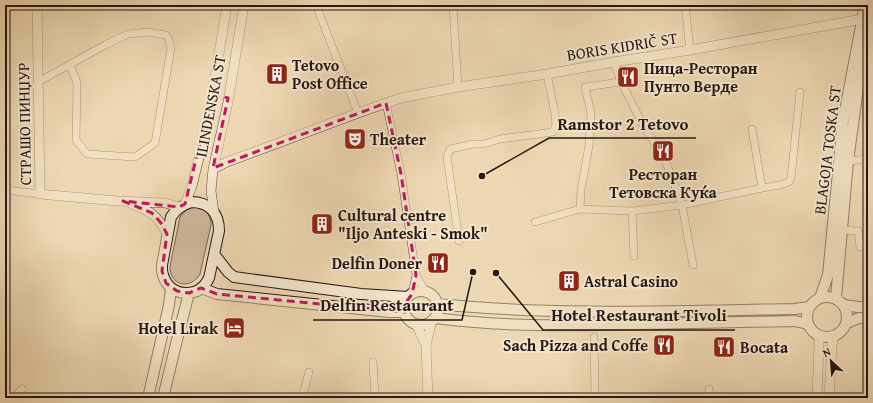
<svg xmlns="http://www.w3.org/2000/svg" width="873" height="403" font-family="'Gentium Book Plus',serif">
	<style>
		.green { fill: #ccb798; stroke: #786755 }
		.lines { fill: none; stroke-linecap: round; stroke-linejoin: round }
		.minor-casing { stroke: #57473a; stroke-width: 8 }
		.tertiary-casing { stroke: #57473a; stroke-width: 10 }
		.secondary-casing { stroke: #251712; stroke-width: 12 }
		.minor { stroke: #f4e6ce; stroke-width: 7 }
		.tertiary { stroke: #f4e6ce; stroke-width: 9 }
		.secondary { stroke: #f4e6ce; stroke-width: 10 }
		.marked { fill: none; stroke: #c2185b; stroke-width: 3; stroke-dasharray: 8 5; stroke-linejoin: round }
		.labels { text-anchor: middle; stroke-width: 4; stroke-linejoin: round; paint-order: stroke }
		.street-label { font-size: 16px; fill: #251712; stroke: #f4e6ce }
		.poi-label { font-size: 16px; font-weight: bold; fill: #251712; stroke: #f4e6ce; text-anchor: start }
		.leader { fill: none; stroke: #251712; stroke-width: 1.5 }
		.callout-dot { fill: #251712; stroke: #f4e6ce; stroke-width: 1.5 }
		.callout-label { font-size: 17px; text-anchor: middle; font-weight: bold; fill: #251712; stroke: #f4e6ce; stroke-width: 4; stroke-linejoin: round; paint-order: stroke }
	</style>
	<rect width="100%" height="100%" fill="#eed8b3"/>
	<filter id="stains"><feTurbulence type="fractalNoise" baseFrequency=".005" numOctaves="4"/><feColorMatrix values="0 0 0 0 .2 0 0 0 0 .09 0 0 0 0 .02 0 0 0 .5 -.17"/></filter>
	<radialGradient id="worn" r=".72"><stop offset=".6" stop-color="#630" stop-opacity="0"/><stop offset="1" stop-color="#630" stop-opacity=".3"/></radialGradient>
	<path class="green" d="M193 207C205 207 211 215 211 225L200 274C190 291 169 285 170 266L180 217 186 210Z"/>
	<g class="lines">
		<g class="minor-casing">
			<path id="minor" d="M316 5 358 113
				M453 5 458 87
				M685 5 690 50
				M614 62 621 82 643 125 663 156 671 175 682 205 693 265
				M38 82 105 45 128 34 147 32 166 35 169 40 171 48 155 143 135 157 87 154 76 140 77 83 70 65
				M386 103 401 174 416 275 425 291
				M752 129 762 188
				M848 161 868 159
				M5 190 40 194
				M580 209 581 190 589 146 591 113 585 87 621 82
				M632 211 682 205 762 188 780 185 789 182 791 178 800 92
				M535 222 580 209 632 211 634 256
				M841 230 858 231 860 247
				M459 241 447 157 450 149 473 144H484L500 139 553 132 556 125 555 114 547 74
				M412 294 416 275
				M594 337 595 398
				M373 362 375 398
				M709 389 710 398
				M14 398 22 389
				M302 398 309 372"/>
		</g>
		<g class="tertiary-casing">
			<path id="tertiary" d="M37 5 40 194 117 201 165 203 179 207
				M213 169 227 162 254 152 358 113 401 98 458 87 547 74 614 62 690 50 868 18
				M132 204C152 212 157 215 167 234
				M185 204 192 186 207 126 227 5
				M214 212 211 191 213 169 228 102 244 5
				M416 324 426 345
				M428 398 426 345 432 320
				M817 398 819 344V335
				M829 398 832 345 834 336"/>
		</g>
		<g class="secondary-casing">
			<path id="secondary" d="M191 202C209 202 219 213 219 231L209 278C207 282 205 285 202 288 197 292 192 293 186 293 170 293 161 279 162 265L171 217C176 209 182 205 191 202Z
				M214 254 228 272 234 277 361 294 408 297
				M201 288 217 294 389 312H405
				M404 308a17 17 0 1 1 34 0a17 17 0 1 1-34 0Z
				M807 317a20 20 0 1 1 40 0a20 20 0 1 1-40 0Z
				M820 298 828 275 843 121 865 5
				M836 298 848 161 860 73 868 39
				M438 304C556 316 676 311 795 309L809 307
				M844 305 858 307H868
				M435 318C504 327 574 326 643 324 694 323 744 322 795 321L808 324
				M847 323 859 318H868
				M148 398 169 305 171 288
				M163 398 176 344 189 293"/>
		</g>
		<use href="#minor" class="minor"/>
		<use href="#tertiary" class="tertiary"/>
		<use href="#secondary" class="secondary"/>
	</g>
	<path d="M0 0H873V403H0ZM212 94 228 98 213 168 386 103 401 174 416 275 412 294 405 304V312L217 294 201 288 189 293 177 291 166 283 162 271 167 234 161 223 152 213 123 201 179 207 185 204Z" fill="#eed8b3" fill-opacity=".55" fill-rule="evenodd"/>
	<path class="marked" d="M212 94 228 98 213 168 386 103 401 174 416 275 412 294 405 304V312L217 294 201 288 189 293 177 291 166 283 162 271 167 234 161 223 152 213 123 201 179 207 185 204Z"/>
	<defs>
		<g id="building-square" transform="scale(1.15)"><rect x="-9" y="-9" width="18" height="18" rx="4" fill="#8f2418" stroke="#f4e6ce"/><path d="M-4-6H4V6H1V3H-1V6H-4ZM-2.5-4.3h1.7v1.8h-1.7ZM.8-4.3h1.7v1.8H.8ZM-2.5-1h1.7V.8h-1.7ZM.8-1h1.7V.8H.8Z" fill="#fff"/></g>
		<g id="restaurant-square" transform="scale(1.15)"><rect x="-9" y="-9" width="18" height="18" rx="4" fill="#8f2418" stroke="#f4e6ce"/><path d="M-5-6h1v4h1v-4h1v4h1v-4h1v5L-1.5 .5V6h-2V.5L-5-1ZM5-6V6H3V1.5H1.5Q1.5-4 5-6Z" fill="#fff"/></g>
		<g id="theatre-square" transform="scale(1.15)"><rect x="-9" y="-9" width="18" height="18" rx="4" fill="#8f2418" stroke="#f4e6ce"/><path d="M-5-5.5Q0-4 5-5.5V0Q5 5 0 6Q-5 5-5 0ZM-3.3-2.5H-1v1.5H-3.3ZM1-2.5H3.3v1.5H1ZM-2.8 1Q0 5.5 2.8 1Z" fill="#fff"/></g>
		<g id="hotel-square" transform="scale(1.15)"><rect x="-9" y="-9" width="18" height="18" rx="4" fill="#8f2418" stroke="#f4e6ce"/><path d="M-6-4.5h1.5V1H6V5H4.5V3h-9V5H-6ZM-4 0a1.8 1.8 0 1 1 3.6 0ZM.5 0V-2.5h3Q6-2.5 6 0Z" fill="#fff"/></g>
	</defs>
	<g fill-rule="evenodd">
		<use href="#building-square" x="277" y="74"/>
		<use href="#restaurant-square" x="628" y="77"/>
		<use href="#theatre-square" x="355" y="139"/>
		<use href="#restaurant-square" x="663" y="151"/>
		<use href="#building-square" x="322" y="224"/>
		<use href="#restaurant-square" x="438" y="263"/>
		<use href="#building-square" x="569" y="281"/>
		<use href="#hotel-square" x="234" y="328"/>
		<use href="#restaurant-square" x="664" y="345"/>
		<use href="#restaurant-square" x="724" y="347"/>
	</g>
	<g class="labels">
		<g class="street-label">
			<text transform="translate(622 46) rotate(-9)" y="6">BORIS KIDRIČ ST</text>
			<text transform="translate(210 106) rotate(-79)" y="6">ILINDENSKA ST</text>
			<text transform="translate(24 124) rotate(-91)" y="6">СТРАШО ПИНЏУР</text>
			<text transform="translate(827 150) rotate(-83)" y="6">BLAGOJA TOSKA ST</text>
		</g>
		<g class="poi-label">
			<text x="292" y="71">Tetovo<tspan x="292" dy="18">Post Office</tspan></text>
			<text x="644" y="74">Пица-Ресторан<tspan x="644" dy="18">Пунто Верде</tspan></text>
			<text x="370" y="145">Theater</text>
			<text x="663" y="180" text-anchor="middle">Ресторан<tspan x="663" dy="18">Тетовска Куќа</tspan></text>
			<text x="338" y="221">Cultural centre<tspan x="338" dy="18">"Iljo Anteski - Smok"</tspan></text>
			<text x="422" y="269" text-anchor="end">Delfin Doner</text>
			<text x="584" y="287">Astral Casino</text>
			<text x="218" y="334" text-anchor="end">Hotel Lirak</text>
			<text x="648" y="351" text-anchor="end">Sach Pizza and Coffe</text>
			<text x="740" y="353">Bocata</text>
		</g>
	</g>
	<path class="leader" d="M482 176L549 138H696M473 272L462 320H313M496 273L543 330H735"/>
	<g class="callout-dot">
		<circle cx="482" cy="176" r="4"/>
		<circle cx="473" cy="272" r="4"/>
		<circle cx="496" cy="273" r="4"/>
	</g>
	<g class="callout-label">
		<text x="623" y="130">Ramstor 2 Tetovo</text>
		<text x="387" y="311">Delfin Restaurant</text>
		<text x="639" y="321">Hotel Restaurant Tivoli</text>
	</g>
	<rect width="873" height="403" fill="none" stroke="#eed8b3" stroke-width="20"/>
	<rect x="6" y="6" width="861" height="391" fill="none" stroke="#251712" stroke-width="2"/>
	<rect x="10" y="10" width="853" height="383" fill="none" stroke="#251712"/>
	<g transform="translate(831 361) rotate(334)" stroke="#f4e6ce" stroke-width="3" paint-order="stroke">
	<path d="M0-3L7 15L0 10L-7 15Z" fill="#251712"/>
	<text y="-6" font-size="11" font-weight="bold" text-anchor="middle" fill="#251712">N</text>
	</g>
	<rect width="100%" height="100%" filter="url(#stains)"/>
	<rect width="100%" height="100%" fill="url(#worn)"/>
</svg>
